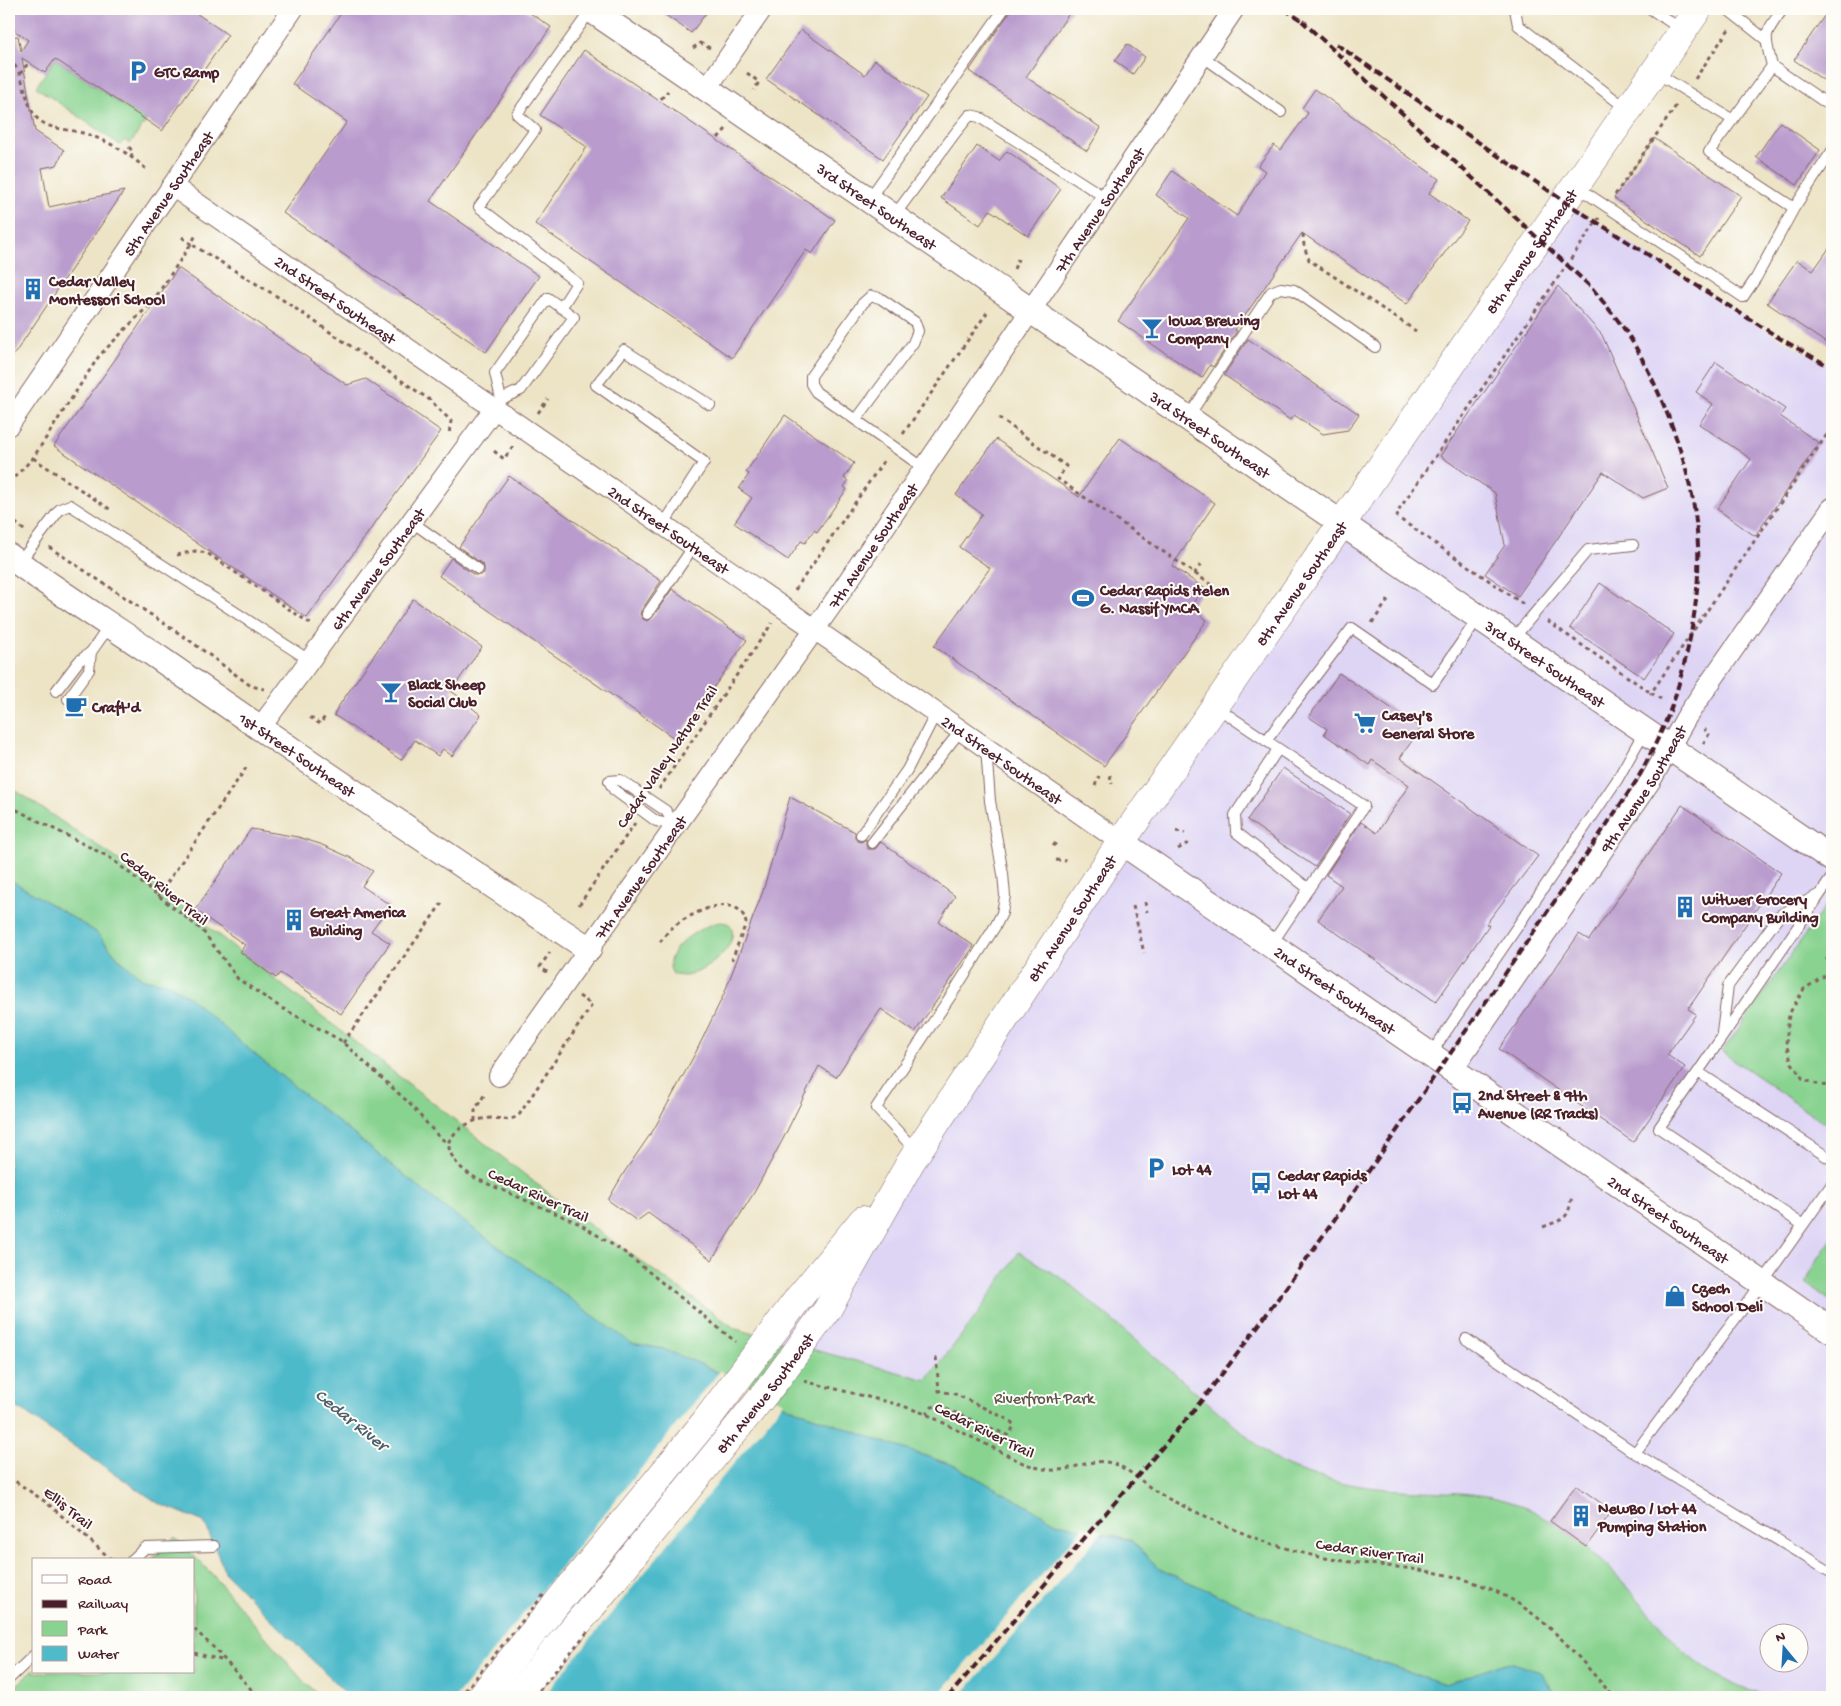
<svg xmlns="http://www.w3.org/2000/svg" width="1841" height="1706" font-family="'Gochi Hand',sans-serif">
	<style>
		.built { fill: #ded5f5; fill-rule: evenodd }
		.green { fill: #89d390; stroke: #6a795e }
		.water { fill: #4ebaca; stroke: #4c6c7a }
		.pier { fill: #ede4c6 }
		.building { fill: #b99ccd }
		.lines { fill: none; stroke-linecap: round; stroke-linejoin: round }
		.service-casing { stroke: #836461; stroke-width: 12 }
		.minor-casing { stroke: #836461; stroke-width: 22 }
		.tertiary-casing { stroke: #836461; stroke-width: 27 }
		.primary-casing { stroke: #836461; stroke-width: 29 }
		.path { stroke: #836461; stroke-width: 3; stroke-dasharray: 4 4; stroke-linecap: butt }
		.service { stroke: #fff; stroke-width: 10 }
		.minor { stroke: #fff; stroke-width: 20 }
		.tertiary { stroke: #fff; stroke-width: 25 }
		.primary { stroke: #fff; stroke-width: 28 }
		.rail { stroke: #4a1f2b; stroke-width: 4; stroke-dasharray: 8 4; stroke-linecap: butt }
		.primary-bridge-casing { stroke: #836461; stroke-width: 29; stroke-linecap: butt }
		.path-bridge { stroke: #836461; stroke-width: 3; stroke-dasharray: 4 4; stroke-linecap: butt }
		.primary-bridge { stroke: #fff; stroke-width: 28 }
		.labels { text-anchor: middle; stroke-width: 4; stroke-linejoin: round; paint-order: stroke }
		.poi-label { font-size: 16px; font-weight: bold; fill: #4a1f2b; stroke: #fdfcf7; text-anchor: start }
		.street-label { font-size: 16px; fill: #4a1f2b; stroke: #fdfcf7 }
		.park-label { font-size: 16px; fill: #5d5549; stroke: #fdfcf7 }
		.water-label { font-size: 18px; font-style: italic; fill: #4c5d6b; stroke: #fdfcf7 }
	</style>
	<rect width="100%" height="100%" fill="#fdfcf7"/>
	<filter id="ink" filterUnits="userSpaceOnUse"><feTurbulence type="fractalNoise" baseFrequency=".02" numOctaves="2"/><feDisplacementMap in="SourceGraphic" scale="10" xChannelSelector="R" yChannelSelector="G"/><feConvolveMatrix kernelMatrix="1 2 1 2 8 2 1 2 1" color-interpolation-filters="sRGB"/></filter>
	<filter id="wash" filterUnits="userSpaceOnUse"><feTurbulence type="fractalNoise" baseFrequency=".0096" numOctaves="4" result="noise"/><feDisplacementMap in="SourceGraphic" scale="20" xChannelSelector="R" yChannelSelector="G"/><feGaussianBlur stdDeviation="1.12" result="paint"/><feColorMatrix in="noise" values="0 0 0 0 0 0 0 0 0 0 0 0 0 0 0 0 0 1.4 0 .05"/><feComposite in="paint" operator="in"/></filter>
	<g filter="url(#wash)">
		<rect width="100%" height="100%" fill="#ede4c6"/>
		<path class="built" d="M1565 202 1781 339 1832 366V1697H1555L751 1380ZM1768 1634H1798V1664H1768Z"/>
		<path class="green" d="M55 59 146 121 130 144 124 140 120 145 36 87Z
			M9 786 148 880 584 1221 736 1329 927 1380 977 1315 1019 1252 1066 1281 1269 1455C1277 1460 1284 1465 1292 1468 1325 1481 1364 1488 1400 1490 1443 1493 1489 1490 1529 1509 1568 1528 1604 1560 1632 1592 1647 1609 1661 1628 1677 1644 1702 1670 1735 1688 1771 1697H1558L1540 1672 1509 1662 1445 1684 1314 1640 1239 1604 1161 1570 1130 1539 1058 1523 955 1466 872 1438 788 1407 703 1365 663 1349 631 1343 441 1205 265 1063 190 999 171 985 143 979 120 960 96 932 9 879Z
			M1826 905 1832 910V1128L1722 1052Z
			M720 922C726 923 730 922 732 929 737 949 703 973 686 976 682 976 677 975 674 975 656 953 701 925 720 922Z
			M1832 1238V1302L1806 1283 1814 1265Z
			M175 1537 212 1574 304 1682 321 1697H9V1693L34 1669V1672H194V1560H151Z"/>
		<path class="water" d="M9 879 96 932 120 960 143 979 170 984 191 999 265 1063 441 1205 631 1343 663 1349 703 1365 788 1407 872 1438 955 1466 1058 1523 1130 1540 1161 1570 1239 1604 1314 1640 1445 1684 1509 1662 1540 1672 1558 1697H349L226 1574 204 1522 158 1503 9 1402Z"/>
		<path class="pier" d="M720 1371 784 1402 543 1697H456Z
			M1084 1526 1103 1531 960 1697H937Z"/>
		<g id="blocks">
			<path class="building" d="M9 9H190L228 35 162 131 55 59 45 73 22 58 35 131 64 150 57 165 42 168 49 207 124 191 9 362V37L18 36 21 51 28 40 9 27Z
				M344 9H524L551 27 430 201 539 276 486 352 283 213 347 122 292 84Z
				M657 9H709L691 33Z
				M1012 9H1072L1026 77 1101 128 1087 151 969 71Z
				M1829 9H1832V86L1794 60Z
				M801 30 865 75 875 60 927 97 883 159 766 79Z
				M1127 44 1145 57 1133 74 1115 61Z
				M584 50 835 220 812 254 806 250 732 358 535 224 587 147 540 115Z
				M1315 89 1439 179 1429 193 1468 221 1407 304 1302 233 1235 330 1237 331 1213 367 1210 365 1202 378 1118 321 1189 218 1156 195 1172 171 1237 216 1265 171 1258 166 1274 145 1281 150 1308 113 1302 108Z
				M1780 122 1820 150 1797 185 1756 157Z
				M1654 138 1741 196 1700 256 1614 198Z
				M977 146 999 161 1007 151 1061 189 1028 236 990 210 980 225 941 198Z
				M1832 244V347L1767 303 1797 260 1813 271Z
				M178 268 347 385 366 379 441 431 307 618 54 446 133 334Z
				M1558 286 1602 335 1668 488 1643 498 1603 472 1518 596 1485 574 1505 545 1495 493 1440 456Z
				M1248 339 1359 414 1348 430 1323 434 1294 415 1290 420 1224 375Z
				M1716 362 1785 409 1780 416 1819 443 1755 536 1717 509 1751 459 1699 424 1713 404 1696 392Z
				M785 415 854 463 844 478 848 481 844 487 847 489 817 532 814 530 805 543 801 541 788 560 734 523 752 498 739 489 749 474 746 472Z
				M1120 438 1215 503 1172 566 1204 588 1190 607 1207 620 1104 766 934 646 990 568 959 547 982 514 956 495 996 439 1079 497Z
				M509 476 661 581 641 611 640 614 643 619 647 621 652 618 672 589 747 640 677 740 439 576 451 558 474 575H480L484 573V567L482 564 459 547Z
				M1600 583 1674 634 1644 678 1570 628Z
				M413 599 482 647 451 691 473 707 472 708 481 715 452 756 443 749 438 756 415 740 401 760 334 715 338 707Z
				M1339 673 1421 728 1400 758 1538 856 1486 924 1489 925 1436 1002 1318 920 1342 886 1326 875 1361 822 1377 833 1409 785 1372 760 1369 765 1324 734 1327 729 1309 717Z
				M1283 768 1350 814 1315 867 1247 820Z
				M790 797 855 832V837L857 841 861 842 866 839V845L868 849H875L881 842 955 896 939 922 974 946 915 1032 881 1009 836 1077 819 1066 783 1139 755 1191 712 1260 648 1213 637 1221 608 1200 625 1171 654 1129 696 1052 724 994 763 891Z
				M1682 805 1781 873 1688 1009 1696 1014 1667 1055 1685 1067 1633 1142 1499 1049 1579 934 1589 940Z
				M251 829 298 837 320 844 349 857 373 871 362 886 390 905 371 931 390 943 341 1014 280 973 276 978 240 952 245 945 195 910Z
				M1576 1485 1612 1511 1586 1547 1550 1521Z"/>
		</g>
	</g>
	<g filter="url(#ink)">
		<use href="#blocks" fill-opacity="0" stroke="#836461" stroke-width="1"/>
		<g class="lines">
			<g class="service-casing">
				<path id="service" d="M1515 9 1518 25 1627 109
					M1651 9 1682 30
					M1727 9 1765 39
					M1202 56 1281 112
					M1772 66C1764 33 1763 36 1783 9
					M1655 72 1733 120
					M1832 107 1772 66 1709 152 1794 208 1832 151
					M1577 187 1743 297 1756 278 1794 208
					M869 199 1004 9
					M894 216 956 132 970 115 979 117 1106 198
					M561 308 577 283 479 207 535 130 517 114 591 10
					M494 409 501 399 521 390 574 317 548 298 495 373 501 399
					M1188 417 1271 292 1281 288 1294 290 1375 347
					M856 420 913 343 918 331 915 322 880 298 871 296 863 303 811 376V384L816 392 924 468
					M412 522 478 569
					M663 525 704 462 596 385 624 350 710 405
					M19 563 60 509 70 505 309 660
					M647 614 694 546
					M1512 640 1588 550 1633 545
					M56 691 79 661 91 652 110 625
					M68 699 89 670 91 652
					M1216 707 1364 806 1271 945
					M1266 741 1352 628 1433 684 1478 618
					M1278 749 1235 815 1236 832 1309 889
					M620 780 666 811 675 826 656 821 614 790 609 781Z
					M861 835 907 770 936 713
					M872 843 961 730
					M1832 877 1698 1072 1832 1160
					M1722 1033 1728 986 1780 915 1820 894
					M1430 1055 1617 780 1644 732
					M1698 1072 1659 1128 1803 1225
					M916 1151 876 1108 956 988 996 925 1002 913 1005 896 1003 874 990 801 986 748
					M1832 1184 1762 1283 1635 1453 1832 1573
					M1466 1339 1635 1453
					M132 1560 145 1548 214 1546
					M9 1679 34 1655"/>
			</g>
			<g class="minor-casing">
				<g id="minor">
					<path d="M707 88 762 9"/>
					<path id="s1" d="M172 186 936 713 1121 842"/>
					<path id="s2" d="M9 425 293 9"/>
					<path id="s3" d="M260 728 494 409"/>
					<path id="s4" d="M1452 1070 1651 780 1687 716 1702 694 1832 508"/>
					<path id="s5" d="M499 1076 836 599 1234 9"/>
				</g>
			</g>
			<g class="tertiary-casing">
				<g id="tertiary">
					<path id="s6" d="M590 9 1832 859"/>
					<path id="s7" d="M9 556C58 592 109 624 159 658 301 757 444 854 589 949"/>
					<path id="s8" d="M1121 842 1832 1331"/>
				</g>
			</g>
			<g class="primary-casing">
				<g id="primary">
					<path d="M798 1299 863 1220"/>
					<path id="s9" d="M827 1310 910 1163 1121 842 1698 9"/>
					<path d="M481 1697 570 1587"/>
					<path d="M516 1697 592 1606"/>
				</g>
			</g>
			<path class="path" d="M693 48 700 43 710 48
				M9 59C27 75 24 108 39 120 51 130 69 129 83 133 107 140 127 152 146 169
				M747 73 759 82 754 90
				M20 74 29 62
				M1695 79 1729 29
				M661 99 668 91
				M718 138 726 129
				M129 147 133 152 131 157
				M1615 195 1678 103
				M1303 234 1304 246 1309 260 1416 331
				M182 237 191 244 197 233
				M1014 269 1018 259
				M538 413 548 399
				M999 418 1066 466 1058 479 1213 586
				M903 434 988 311
				M494 451 504 459 513 446
				M33 458 111 510
				M9 483 33 458 99 356 153 301 191 244 283 300 430 400 451 421 449 434
				M9 517 25 531
				M49 547 189 640 251 686 264 689
				M177 555 195 551 207 553 311 624
				M1194 574 1203 562
				M795 590 885 459
				M1523 604 1397 517 1400 508 1599 218
				M1547 621 1651 693
				M1372 623 1389 599
				M1661 699 1651 693 1832 427
				M310 717 320 724 326 715
				M1703 744 1709 734 1704 729
				M1110 775 1112 784
				M1095 786 1099 776
				M659 789 772 623
				M9 806 109 857 202 930 238 979 280 1007 340 1040 408 1102 439 1137 448 1143
				M1176 831 1185 833
				M1053 846 1058 841
				M1178 849 1188 843
				M1056 860 1066 861
				M158 896 246 768
				M1145 902 1147 912
				M579 905 635 823
				M1133 906 1144 953
				M660 942C664 937 668 931 673 927 689 914 739 888 746 923L732 960
				M1826 958 1832 964
				M1832 971 1804 989 1789 1014 1786 1044 1792 1063 1803 1079 1819 1085 1832 1086
				M547 972 540 967 550 952
				M579 996 592 1005 519 1115C510 1122 502 1118 492 1118 475 1118 456 1127 448 1143 451 1162 463 1171 479 1180L578 1223 624 1252 736 1342
				M343 1043 442 903
				M475 1121V1110L486 1092
				M1543 1227C1566 1218 1568 1220 1572 1195
				M804 1381 900 1405 926 1414 1023 1463C1035 1467 1046 1471 1059 1470 1077 1468 1093 1458 1111 1463 1130 1468 1145 1486 1162 1495 1173 1502 1184 1506 1196 1512 1217 1521 1236 1531 1258 1539 1281 1547 1306 1555 1331 1559 1400 1570 1466 1566 1526 1609 1561 1633 1586 1667 1614 1697
				M926 1414 932 1407 939 1406 1007 1435 1011 1432 1014 1425 1009 1420 955 1394 939 1391 936 1356
				M9 1477 47 1503 112 1560
				M194 1629 214 1648 258 1697
				M194 1653 225 1661"/>
			<use href="#service" class="service"/>
			<use href="#minor" class="minor"/>
			<use href="#tertiary" class="tertiary"/>
			<use href="#primary" class="primary"/>
			<path class="rail" d="M1284 9 1307 24
				M1336 44 1565 202 1781 339 1832 368
				M948 1697 1190 1415C1253 1336 1310 1254 1368 1172 1459 1042 1548 911 1637 780 1652 751 1668 721 1677 690 1692 640 1702 584 1697 532 1694 493 1683 455 1669 418 1657 388 1643 357 1625 330 1615 316 1603 302 1592 288L1302 21"/>
			<g class="primary-bridge-casing">
				<g id="primary-bridge">
					<path d="M570 1587 705 1422 798 1299"/>
					<path id="s10" d="M592 1606 776 1380 827 1310"/>
				</g>
			</g>
			<path class="path-bridge" d="M460 1697 546 1592
				M534 1697 589 1630"/>
			<use href="#primary-bridge" class="primary-bridge"/>
		</g>
	</g>
	<defs>
		<g id="parking-bare" transform="scale(1.725)"><path d="M-3.5-5.5H1a3.5 3.5 0 0 1 0 7H-1V5.5H-3.5ZM-1-3.4V-.6H.8a1.4 1.4 0 0 0 0-2.8Z" fill="#1f6fb2" stroke="#fdfcf7" stroke-width="2.5" paint-order="stroke"/></g>
		<g id="building-bare" transform="scale(1.725)"><path d="M-4-6H4V6H1V3H-1V6H-4ZM-2.5-4.3h1.7v1.8h-1.7ZM.8-4.3h1.7v1.8H.8ZM-2.5-1h1.7V.8h-1.7ZM.8-1h1.7V.8H.8Z" fill="#1f6fb2" stroke="#fdfcf7" stroke-width="2.5" paint-order="stroke"/></g>
		<g id="bar-bare" transform="scale(1.725)"><path d="M-6-5H6L.8 .8V4.5H3.5V6h-7V4.5H-.8V.8Z" fill="#1f6fb2" stroke="#fdfcf7" stroke-width="2.5" paint-order="stroke"/></g>
		<g id="stadium-bare" transform="scale(1.725)"><path d="M0-5a6.5 5 0 1 0 0 10a6.5 5 0 1 0 0-10ZM-3.5-1.8h7v3.6h-7Z" fill="#1f6fb2" stroke="#fdfcf7" stroke-width="2.5" paint-order="stroke"/></g>
		<g id="cafe-bare" transform="scale(1.725)"><path d="M-5.5-4.5H6V0H3Q3 3.5 0 3.5H-2.5Q-5.5 3.5-5.5 0ZM3-3.2v2h1.7v-2ZM-6 4.5H4V6H-6Z" fill="#1f6fb2" stroke="#fdfcf7" stroke-width="2.5" paint-order="stroke"/></g>
		<g id="supermarket-bare" transform="scale(1.725)"><path d="M-6-5.5h2.5l.6 2H6L4.5 2H-2.5L-4.4-4H-6ZM-1.5 3.2a1.3 1.3 0 1 0 .1 0ZM3 3.2a1.3 1.3 0 1 0 .1 0Z" fill="#1f6fb2" stroke="#fdfcf7" stroke-width="2.5" paint-order="stroke"/></g>
		<g id="bus-bare" transform="scale(1.725)"><path d="M-5-6H5V4H4V6H2V4H-2V6H-4V4H-5ZM-3.5-4V0h7V-4ZM-3.5 1.2v1.5H-2V1.2ZM2 1.2v1.5H3.5V1.2Z" fill="#1f6fb2" stroke="#fdfcf7" stroke-width="2.5" paint-order="stroke"/></g>
		<g id="shop-bare" transform="scale(1.725)"><path d="M-5-2.5h2.3a2.7 3.5 0 0 1 5.4 0H5L5.5 6h-11ZM-1.5-2.5h3a1.5 2.3 0 0 0-3 0Z" fill="#1f6fb2" stroke="#fdfcf7" stroke-width="2.5" paint-order="stroke"/></g>
	</defs>
	<g fill-rule="evenodd">
		<use href="#parking-bare" x="138" y="71"/>
		<use href="#building-bare" x="33" y="289"/>
		<use href="#bar-bare" x="1152" y="328"/>
		<use href="#stadium-bare" x="1083" y="598"/>
		<use href="#bar-bare" x="391" y="692"/>
		<use href="#cafe-bare" x="76" y="706"/>
		<use href="#supermarket-bare" x="1365" y="723"/>
		<use href="#building-bare" x="1685" y="907"/>
		<use href="#building-bare" x="294" y="920"/>
		<use href="#bus-bare" x="1462" y="1103"/>
		<use href="#parking-bare" x="1156" y="1168"/>
		<use href="#bus-bare" x="1261" y="1183"/>
		<use href="#shop-bare" x="1675" y="1296"/>
		<use href="#building-bare" x="1581" y="1516"/>
	</g>
	<g class="labels">
		<g class="poi-label">
			<text x="154" y="77">GTC Ramp</text>
			<text x="49" y="286">Cedar Valley<tspan x="49" dy="18">Montessori School</tspan></text>
			<text x="1168" y="325">Iowa Brewing<tspan x="1168" dy="18">Company</tspan></text>
			<text x="1100" y="595">Cedar Rapids Helen<tspan x="1100" dy="18">G. Nassif YMCA</tspan></text>
			<text x="408" y="689">Black Sheep<tspan x="408" dy="18">Social Club</tspan></text>
			<text x="92" y="712">Craft'd</text>
			<text x="1382" y="720">Casey's<tspan x="1382" dy="18">General Store</tspan></text>
			<text x="1702" y="904">Witwer Grocery<tspan x="1702" dy="18">Company Building</tspan></text>
			<text x="310" y="917">Great America<tspan x="310" dy="18">Building</tspan></text>
			<text x="1478" y="1100">2nd Street &amp; 9th<tspan x="1478" dy="18">Avenue (RR Tracks)</tspan></text>
			<text x="1172" y="1174">Lot 44</text>
			<text x="1278" y="1180">Cedar Rapids<tspan x="1278" dy="18">Lot 44</tspan></text>
			<text x="1692" y="1293">Czech<tspan x="1692" dy="18">School Deli</tspan></text>
			<text x="1598" y="1513">NewBo / Lot 44<tspan x="1598" dy="18">Pumping Station</tspan></text>
		</g>
		<g class="street-label">
			<text dy="6" stroke="none"><textPath href="#s2" startOffset="281">5th Avenue Southeast</textPath></text>
			<text dy="6" stroke="none"><textPath href="#s6" startOffset="348">3rd Street Southeast</textPath></text>
			<text dy="6" stroke="none"><textPath href="#s5" startOffset="1054">7th Avenue Southeast</textPath></text>
			<text dy="6" stroke="none"><textPath href="#s9" startOffset="1272">8th Avenue Southeast</textPath></text>
			<text dy="6" stroke="none"><textPath href="#s1" startOffset="199">2nd Street Southeast</textPath></text>
			<text dy="6" stroke="none"><textPath href="#s6" startOffset="752">3rd Street Southeast</textPath></text>
			<text dy="6" stroke="none"><textPath href="#s1" startOffset="604">2nd Street Southeast</textPath></text>
			<text dy="6" stroke="none"><textPath href="#s5" startOffset="649">7th Avenue Southeast</textPath></text>
			<text dy="6" stroke="none"><textPath href="#s3" startOffset="198">6th Avenue Southeast</textPath></text>
			<text dy="6" stroke="none"><textPath href="#s9" startOffset="868">8th Avenue Southeast</textPath></text>
			<text dy="6" stroke="none"><textPath href="#s6" startOffset="1158">3rd Street Southeast</textPath></text>
			<text dy="6" stroke="none"><textPath href="#s7" startOffset="350">1st Street Southeast</textPath></text>
			<text transform="translate(666 756) rotate(-56)" y="6">Cedar Valley Nature Trail</text>
			<text dy="6" stroke="none"><textPath href="#s1" startOffset="1009">2nd Street Southeast</textPath></text>
			<text dy="6" stroke="none"><textPath href="#s4" startOffset="340">9th Avenue Southeast</textPath></text>
			<text dy="6" stroke="none"><textPath href="#s5" startOffset="244">7th Avenue Southeast</textPath></text>
			<text transform="translate(165 887) rotate(39)" y="6">Cedar River Trail</text>
			<text dy="6" stroke="none"><textPath href="#s9" startOffset="462">8th Avenue Southeast</textPath></text>
			<text dy="6" stroke="none"><textPath href="#s8" startOffset="260">2nd Street Southeast</textPath></text>
			<text transform="translate(539 1194) rotate(25)" y="6">Cedar River Trail</text>
			<text dy="6" stroke="none"><textPath href="#s8" startOffset="665">2nd Street Southeast</textPath></text>
			<text dy="6" stroke="none"><textPath href="#s10" startOffset="274">8th Avenue Southeast</textPath></text>
			<text transform="translate(985 1429) rotate(26)" y="6">Cedar River Trail</text>
			<text transform="translate(69 1507) rotate(39)" y="6">Ellis Trail</text>
			<text transform="translate(1370 1550) rotate(8)" y="6">Cedar River Trail</text>
		</g>
		<g class="park-label">
			<text x="1044" y="1403">Riverfront Park</text>
		</g>
		<g class="water-label">
			<text transform="translate(352 1419) rotate(39)" y="6">Cedar River</text>
		</g>
	</g>
	<rect width="1841" height="1706" fill="none" stroke="#fdfcf7" stroke-width="30"/>
	<rect x="32" y="1558" width="162" height="115" fill="#fdfcf7" stroke="#b5a4a5"/>
	<rect x="42" y="1575" width="25" height="8" fill="#ffffff" stroke="#b5a4a5"/>
	<text x="78" y="1584" font-size="15" fill="#4a1f2b">Road</text>
	<rect x="42" y="1600" width="25" height="8" fill="#4a1f2b" stroke="#b5a4a5"/>
	<text x="78" y="1608" font-size="15" fill="#4a1f2b">Railway</text>
	<rect x="42" y="1621" width="25" height="15" fill="#89d390" stroke="#b5a4a5"/>
	<text x="78" y="1634" font-size="15" fill="#4a1f2b">Park</text>
	<rect x="42" y="1646" width="25" height="15" fill="#4ebaca" stroke="#b5a4a5"/>
	<text x="78" y="1658" font-size="15" fill="#4a1f2b">Water</text>
	<g transform="translate(1784 1648) rotate(342)"><circle r="24" fill="#fdfcf7" stroke="#b5a4a5"/>
	<path d="M0-4L9 19L0 12L-9 19Z" fill="#1f6fb2"/>
	<text y="-8" font-size="14" font-weight="bold" text-anchor="middle" fill="#4a1f2b">N</text>
	</g>
</svg>
